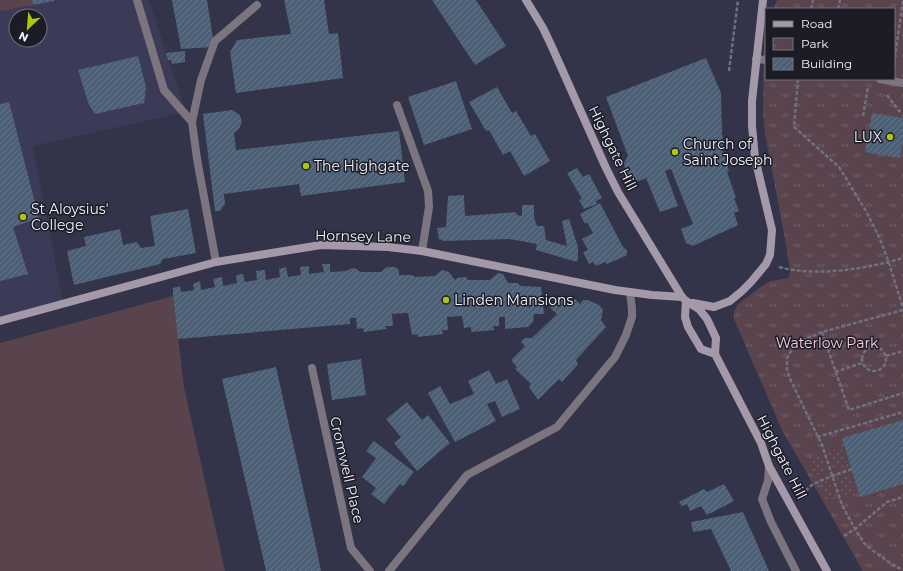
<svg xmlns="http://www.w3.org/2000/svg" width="903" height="571" font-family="Montserrat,sans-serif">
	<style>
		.built { fill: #3b3b57; fill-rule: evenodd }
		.grass { fill: #59444d }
		.park { fill: url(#park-tufts) }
		.garden { fill: url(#garden-dots) }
		.building { fill: url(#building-hatch) }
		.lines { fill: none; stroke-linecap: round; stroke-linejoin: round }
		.path { stroke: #707082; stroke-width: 2.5; stroke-dasharray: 4 2; stroke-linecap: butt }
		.lane { stroke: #7c757f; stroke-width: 8 }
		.street { stroke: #7c757f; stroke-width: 8 }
		.secondary { stroke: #a499a8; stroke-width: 8 }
		.poi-dot { fill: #adc610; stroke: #1c1c26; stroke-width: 1.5 }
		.labels { text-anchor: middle; stroke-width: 3; stroke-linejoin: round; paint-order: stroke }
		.poi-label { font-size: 14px; fill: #f2f3fe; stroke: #1c1c26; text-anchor: start }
		.street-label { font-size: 14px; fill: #f2f3fe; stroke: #1c1c26 }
		.park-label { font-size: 14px; fill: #f9cce0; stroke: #1c1c26 }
	</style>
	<defs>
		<pattern id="park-tufts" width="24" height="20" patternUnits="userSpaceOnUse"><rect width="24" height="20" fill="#59444d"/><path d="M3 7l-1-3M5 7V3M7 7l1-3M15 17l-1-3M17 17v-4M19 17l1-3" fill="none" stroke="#715f68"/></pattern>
		<pattern id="garden-dots" width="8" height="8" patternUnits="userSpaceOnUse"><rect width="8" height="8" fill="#59444d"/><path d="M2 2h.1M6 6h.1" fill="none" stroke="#715f68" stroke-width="1.8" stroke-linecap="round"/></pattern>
		<pattern id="building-hatch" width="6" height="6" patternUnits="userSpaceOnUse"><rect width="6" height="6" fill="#4c5f74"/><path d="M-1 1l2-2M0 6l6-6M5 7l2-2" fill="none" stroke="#667689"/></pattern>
	</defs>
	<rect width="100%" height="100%" fill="#333349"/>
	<path class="built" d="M0 0H149L186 112 33 146 63 303 0 321ZM16 16H40V40H16Z"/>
	<path class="grass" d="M0 0H32L33 5 0 11Z
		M173 296 184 387 225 571H0V343Z"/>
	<path class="park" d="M777 0H903V571H863L782 430 734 319V312L738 304 762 286 771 281 789 278 790 270 785 239 765 134 763 114 764 38 766 33V79H894V9H774Z"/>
	<path class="garden" d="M841 448 847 466 834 470 828 452Z
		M821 454 827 471 814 476 808 458Z
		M849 474 855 492 843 496 837 478Z
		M830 481 836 498 826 502 820 484Z"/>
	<path class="building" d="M32 0H54V1L33 5Z
		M172 0H207L213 38 212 47 181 49Z
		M284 0H324L329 34 338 33 343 78 236 93 230 52 237 40 291 34Z
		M432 0H476L506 46 475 65Z
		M185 51V62L172 64 171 60H168L166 53Z
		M138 56 146 87 144 103 95 114 89 105 78 70Z
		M706 58 721 93 722 133 724 147H722L729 171 727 172 736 198H734L739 211 734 213 738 225 693 246 686 243 681 229 693 224 671 169 665 171 678 206 660 212 646 178 639 181 632 179 626 174 624 163 628 156 606 97Z
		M456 81 472 129 424 145 408 97Z
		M497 87 512 113 516 111 531 136 535 134 550 161 524 176 510 151 503 155 489 130 486 131 469 102Z
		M9 102 39 218 13 227 28 274 0 281V104Z
		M232 110 240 115 242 122 239 129 234 133 236 150 399 131 405 182 301 196 299 184 224 194 225 204 220 211H215L203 114Z
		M872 113 903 118V146L902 145 900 158 865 152Z
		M577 168 583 177 589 174 602 198 596 201 597 204 584 209 579 200 582 199 567 173Z
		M464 195 465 216 516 212 517 215 522 216V205H534V217L537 226H544L546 240 567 246 562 221 569 219 578 247V259L577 262 536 250 537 244 509 239 444 241 439 239 437 228 446 227 448 196Z
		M600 203 623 247 627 250V254L626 256 623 257 607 264 605 262 596 266 593 262 589 264 583 252 588 250 582 239 593 233 587 222 585 224 580 214Z
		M188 209 196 253 163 259 160 264 74 285 67 251 86 246 84 237 120 229 123 245 137 242 141 248 155 246 150 216Z
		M322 264H330V272L346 271 352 268 357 269 360 272H381L387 267H395L399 270V275H412L415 277 435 276 442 270 449 272 455 280 457 278 466 277 468 280H490L498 273 503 274 508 283H518L520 286 541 287 544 314H534L533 322 528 327 505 329V317H499V326H493L494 330 471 332V327L464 328 462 316 447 317 448 330H442L443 334 418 337 417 334 412 335 408 313 392 314 393 326H386V329L364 332 363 328 357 329 356 318H350V324L178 339 173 296V288L180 286 181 292 194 290 193 284 200 281 201 290 215 287 213 279 222 277 223 286 237 283 236 275 243 274 245 282 257 280 256 271 265 270 266 280 280 277 279 269 286 267 288 277 301 275 300 267 309 266V274L324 272Z
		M562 296 569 302 575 299 580 304 583 300H588L599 305 603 310 601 320 606 327 576 360 578 364 562 382 559 379 538 400 529 387 531 384 515 369 517 367 511 360 525 346 521 342 525 338H532L557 314 550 308Z
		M361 359 366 395 332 400 327 364Z
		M276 367 314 537 321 571H266L222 379Z
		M489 370 496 384 507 379 520 409 502 417 495 401 487 404 496 421 455 442 428 393 440 386 450 404 474 394 468 381Z
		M407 402 422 420 428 415 450 443 417 471 394 443 401 437 386 419Z
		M903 420V484L860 497 842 438Z
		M374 441 414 472 403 486 400 484 384 504 371 494 376 488 362 477 376 458 366 451Z
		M724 484 734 501 707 515 701 506 690 511 687 504 682 506 679 502 704 489 707 492Z
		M743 512 769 571H731L711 529 693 532 691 522Z"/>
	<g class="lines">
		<path class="path" d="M811 9 813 0
			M838 9 840 0
			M894 64 903 1
			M729 71 738 0
			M798 79 794 127 839 167 866 211 880 239 889 263 903 308
			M887 95 899 111H903
			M863 116 868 87
			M779 267C816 277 867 269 903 258
			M903 310 822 332 803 340 793 348 787 358V370L791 381 822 445 842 505 855 529 864 543 872 550 896 567 903 569
			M822 332 849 410 903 393
			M862 359a12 12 0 1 1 24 0a12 12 0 1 1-24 0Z
			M886 356 903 351
			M835 372 862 363
			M817 437 903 412
			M801 495 813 484 832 476 852 469
			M844 536 855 529 887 502 903 497"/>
		<path class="lane" d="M137 0 164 90 192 122
			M756 59 766 60
			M880 79 902 83
			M216 262 197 159 192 122 201 80 215 41 257 5
			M769 466 768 481 762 499 771 522 796 571"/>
		<path class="street" d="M397 105 428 191 429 207 422 251
			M312 368 351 548 370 571
			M389 571 467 475 557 427 615 357 626 335 632 317V309L630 292"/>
		<path class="secondary" d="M526 0 543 28 552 47 606 168 618 192 682 297 686 301 699 309 707 319 716 338 715 354 761 443 769 466 827 571
			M686 301 685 317 688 327 701 349 715 354
			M693 303 714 307 730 301 742 291 751 282 766 264 770 255 772 230 755 158 752 126V101L763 0
			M0 321 216 262 321 245 388 247 422 251 615 290 652 295 682 297"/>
	</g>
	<g class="poi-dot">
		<circle cx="890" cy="137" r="4"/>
		<circle cx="675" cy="152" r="4"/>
		<circle cx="306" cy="166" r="4"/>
		<circle cx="23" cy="217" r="4"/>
		<circle cx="446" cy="300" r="4"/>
	</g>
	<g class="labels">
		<g class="poi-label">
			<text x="882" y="142" text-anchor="end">LUX</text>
			<text x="683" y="149">Church of<tspan x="683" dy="16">Saint Joseph</tspan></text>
			<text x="314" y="171">The Highgate</text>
			<text x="31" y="214">St Aloysius'<tspan x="31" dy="16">College</tspan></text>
			<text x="454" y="305">Linden Mansions</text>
		</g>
		<g class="street-label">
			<text transform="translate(613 148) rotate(64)" y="5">Highgate Hill</text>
			<text transform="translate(363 236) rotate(1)" y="5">Hornsey Lane</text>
			<text transform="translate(782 457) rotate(63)" y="5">Highgate Hill</text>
			<text transform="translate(347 470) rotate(77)" y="5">Cromwell Place</text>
		</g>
		<g class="park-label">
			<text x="827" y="348">Waterlow Park</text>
		</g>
	</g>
	<rect x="765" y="8" width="130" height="72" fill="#1c1c26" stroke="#72727c"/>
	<rect x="773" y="21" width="20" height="6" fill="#a499a8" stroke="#72727c"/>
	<text x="801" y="28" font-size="12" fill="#f2f3fe">Road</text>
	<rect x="773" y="38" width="20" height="12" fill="url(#park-tufts)" stroke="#72727c"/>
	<text x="801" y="48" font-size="12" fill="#f2f3fe">Park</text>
	<rect x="773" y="58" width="20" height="12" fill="url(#building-hatch)" stroke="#72727c"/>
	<text x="801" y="68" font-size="12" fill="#f2f3fe">Building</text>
	<g transform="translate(28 28) rotate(206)"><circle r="19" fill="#1c1c26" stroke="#72727c"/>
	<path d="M0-3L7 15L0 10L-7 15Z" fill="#adc610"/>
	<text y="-6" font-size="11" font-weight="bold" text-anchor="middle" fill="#f2f3fe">N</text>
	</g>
</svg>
